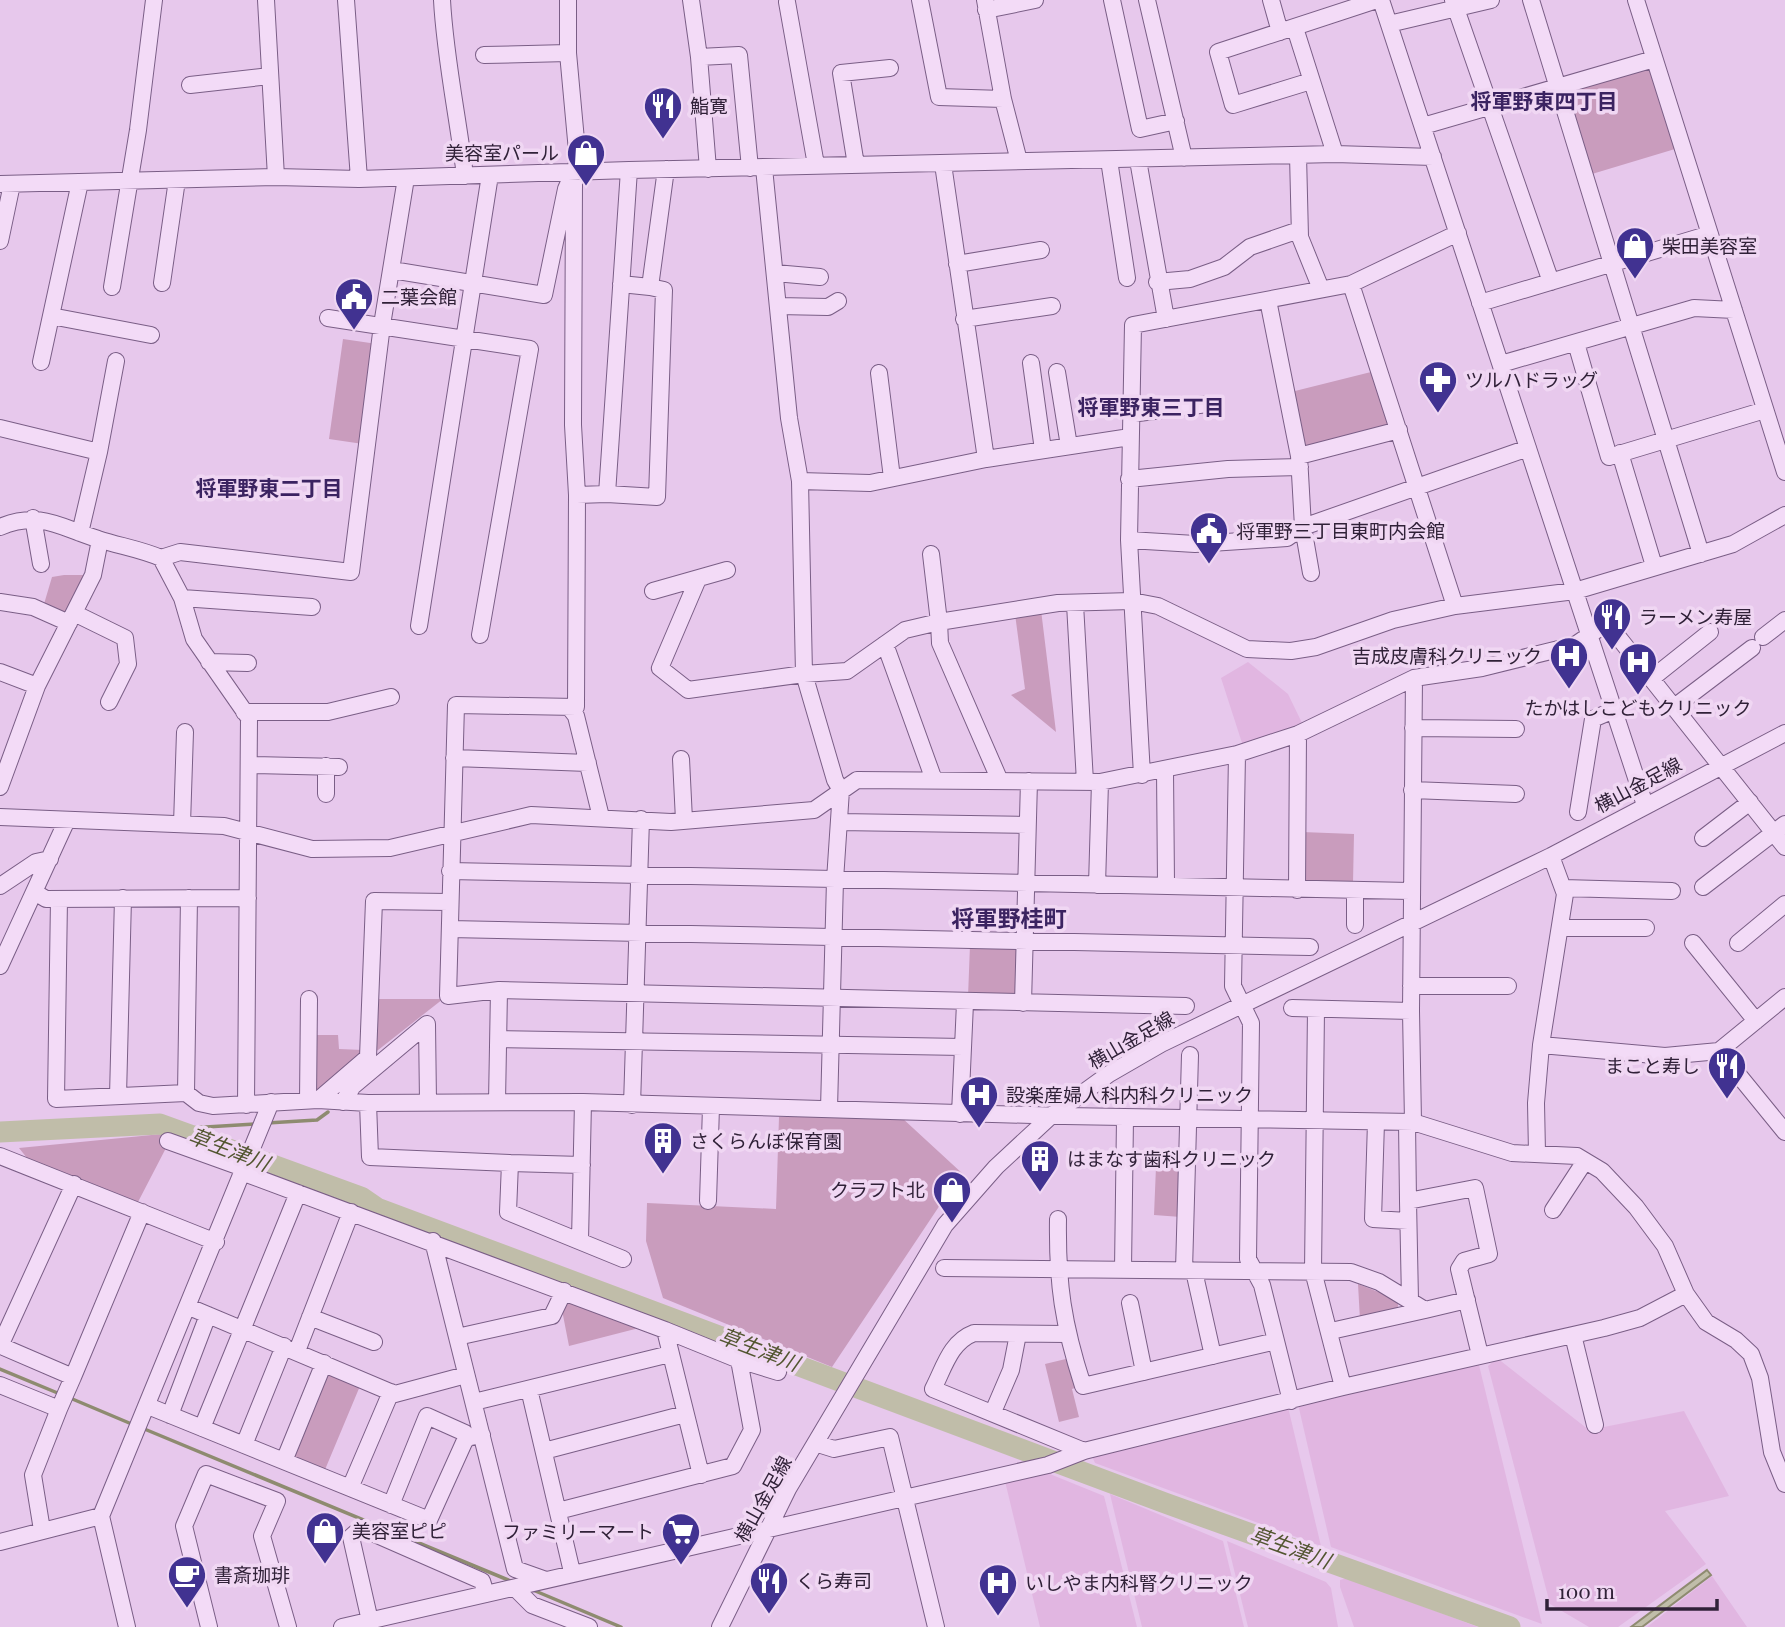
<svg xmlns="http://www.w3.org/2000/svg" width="1785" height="1627" font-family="'Playfair Display','Noto Sans JP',serif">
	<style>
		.farmland { fill: #e1b6e1 }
		.green { fill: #c99cbd }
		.water { fill: #c0bda9; stroke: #8e8b70; stroke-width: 2 }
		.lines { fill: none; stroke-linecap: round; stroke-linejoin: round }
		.stream { stroke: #8e8b70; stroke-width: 3.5 }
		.river { stroke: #c0bda9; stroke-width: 21 }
		.minor-casing { stroke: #7a5e86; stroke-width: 18 }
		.minor { stroke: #f3dbf7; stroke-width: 16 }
		.labels { text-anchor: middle; stroke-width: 7; stroke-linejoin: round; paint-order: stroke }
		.poi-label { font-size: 19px; fill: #302138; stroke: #f0d7f3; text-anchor: start }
		.street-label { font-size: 19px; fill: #302138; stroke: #f0d7f3 }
		.neighbourhood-label { font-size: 21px; font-weight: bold; fill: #3b2361; stroke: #f0d7f3 }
		.water-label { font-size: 21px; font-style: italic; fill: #535631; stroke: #f0d7f3 }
		.quarter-label { font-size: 23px; font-weight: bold; fill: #3b2361; stroke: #f0d7f3 }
	</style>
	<rect width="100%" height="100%" fill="#e7c8ec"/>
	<path class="farmland" d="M1248 662 1288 694 1303 725 1243 746 1221 678Z
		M1497 1358 1589 1430 1684 1411 1729 1496 1665 1511 1706 1564 1618 1627H1589L1550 1604 1488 1366Z
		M1478 1361 1542 1624 1331 1547 1298 1404Z
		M1288 1407 1321 1546 1095 1463 1091 1454Z
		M1040 1470 1104 1496 1137 1627H1040L1004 1477Z
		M1110 1494 1223 1541 1244 1627H1142Z
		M1227 1541 1326 1582 1331 1588 1338 1627H1248Z
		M1712 1576 1747 1627H1647Z
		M1347 1578 1366 1585 1478 1627H1354L1340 1587V1580Z"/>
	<path class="green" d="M1650 65 1675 149 1592 174 1567 90Z
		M343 339 377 344 363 444 329 439Z
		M1375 371 1391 426 1302 448 1291 392Z
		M64 575H84L64 616 44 604 52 577Z
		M1041 610 1056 732 1011 695 1025 689 1015 614Z
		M1302 832 1354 834 1353 883 1301 880Z
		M970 945 1017 947 1018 994 968 997Z
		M377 999H443L373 1054Z
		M313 1035H338L339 1049 363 1050 362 1056 319 1091 313 1085Z
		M779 1117H901L964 1175 944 1199 832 1367 663 1298 646 1241 647 1203 776 1209Z
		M162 1134 166 1148 138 1202 27 1158 19 1148Z
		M1156 1167 1183 1169 1181 1217 1154 1215Z
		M1358 1284 1399 1300 1397 1311 1360 1320Z
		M568 1298 639 1328 569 1346 562 1310Z
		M1070 1358 1077 1387 1072 1389 1079 1417 1059 1422 1045 1364Z
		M329 1373 360 1386 324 1472 292 1460 324 1375Z"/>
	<path class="water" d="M1707 1570 1711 1575 1642 1627H1631Z"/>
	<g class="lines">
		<path class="stream" d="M267 1123 317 1120 328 1112
			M173 1129 255 1124
			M0 1369 60 1394
			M70 1398 134 1425
			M142 1428 513 1582
			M533 1590 621 1627"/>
		<path class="river" d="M0 1132 160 1124 361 1197 377 1208 1165 1503 1510 1627"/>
		<g class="minor-casing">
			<path id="minor" d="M266 0 276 177
				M346 0 359 179
				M442 0C445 58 458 117 465 176
				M691 0 699 57
				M920 0 939 97 1003 99
				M985 0 1003 99 1019 161
				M1112 0 1140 129 1176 121
				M1147 0 1184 158
				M1271 0 1280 32
				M1381 0 1645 805
				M1453 0 1551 282
				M1531 0 1701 554
				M1636 0 1785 472
				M787 2 816 165
				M986 10 1035 0
				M1389 24 1491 0
				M1295 28 1335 154
				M484 55 568 53
				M1311 81 1233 105 1218 52 1377 0
				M190 85 270 76
				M1423 126 1654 59
				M1298 155 1300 237 1321 289
				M1109 160 1127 278
				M1138 160 1166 319
				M943 164 986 459
				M856 165 841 73 890 68
				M764 168 789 418 800 481 804 674 835 780 841 790 835 880 829 1109
				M708 169 699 57 739 55 750 168
				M629 170 607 494 577 495 576 707 456 705 448 996 499 990 1186 1006
				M574 182 573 425 577 495
				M0 184 276 177 359 179 629 170 1335 154 1433 157
				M0 241 12 184
				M957 264 1041 250
				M392 270 544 295 566 189 578 162 568 53V0
				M775 273 820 277
				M1157 282 1190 279 1224 267 1250 247 1299 230
				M162 283 177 180
				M621 284 650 287 666 169
				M1351 284 1455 606
				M112 287 138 130 154 0
				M1268 300 1299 456 1303 527 1311 573
				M1480 303 1710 234
				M778 306 828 307 838 301
				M51 316 151 335
				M328 318 530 349 480 635
				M964 319 1052 306
				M1576 343 1609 457 1765 410
				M41 362 80 182
				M1031 363 1043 450
				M1501 364 1694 308 1734 310
				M1057 372 1069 446
				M879 373 892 478
				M1131 414 1207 404
				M0 428 99 452 80 533
				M99 452 116 361
				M1620 453 1654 566
				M1299 456 1399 430
				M1129 479 1228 469 1300 467
				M800 481 870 483 986 459 1130 437
				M607 494 657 497 664 290 650 287
				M33 518 41 564
				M0 527C41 510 61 528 98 539 119 546 140 549 161 558L182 598 194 639 249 718 246 1105
				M1129 540 1195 544 1287 538 1303 527 1528 448
				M161 558 180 552 351 572 382 325 406 178
				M698 579 660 668 688 690 804 674 847 671 905 630 939 622 931 554
				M653 591 727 570
				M182 598 312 607
				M0 602 33 607 69 623
				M1075 604 1085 782
				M74 613 125 638 128 664 109 702
				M419 626 490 175
				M1763 637 1785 620
				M885 644 934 780
				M209 662 248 663
				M0 672 37 686
				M1651 679 1710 632
				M569 707 576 716 601 817
				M1673 708 1752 648
				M244 712H328L391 697
				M1413 728 1516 729
				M1237 754 1233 986 1251 1023 1248 1259 1262 1285 1291 1401
				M454 758 588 763
				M681 759 684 820
				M250 765 339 767
				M1165 770 1166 884
				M1142 775 1129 540 1133 325 1351 284 1458 233
				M1000 781 940 643 939 622 1058 603 1132 601 1158 606 1247 649 1291 651 1316 647 1393 620 1455 606 1575 591 1733 544 1785 515
				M0 787 37 686 93 575 100 540
				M1412 790 1516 794
				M326 794V766
				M1578 812 1593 719 1614 710
				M0 817 224 826 312 849 390 848 531 815 671 822 814 810 857 780 1100 782 1237 754 1298 734 1414 678 1482 668 1575 645 1607 623 1785 847
				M839 822 1027 825
				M182 824 185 732
				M1703 838 1750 802
				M450 871 1410 891
				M1097 885 1100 782
				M0 886 36 862 50 859
				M1703 887 1785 824
				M1563 888 1672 891
				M1297 890 1298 734
				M36 893 46 899 248 898
				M59 899 56 1099 186 1093 199 1103 213 1106 318 1100 368 1103 583 1102 1065 1116 1413 1122 1512 1153 1577 1156 1602 1171 1636 1207 1665 1246 1686 1294 1706 1322 1736 1340 1751 1354 1760 1378 1772 1452 1785 1484
				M1355 925V890
				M1560 928H1646
				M450 929 1310 947
				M1693 943 1756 1021
				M1738 943 1785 904
				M0 966 67 820
				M1411 986H1508
				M1023 1003 1029 781
				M1292 1008 1411 1011 1414 678
				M1316 1009 1313 1271 1343 1387
				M1411 1011 1413 1122
				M427 1024 428 1102
				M499 1039 963 1047
				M1541 1045 1665 1056 1719 1051 1785 997
				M1719 1051 1785 1132
				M186 1093 189 898
				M118 1096 123 898
				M308 1100 309 999
				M318 1100 368 1057 374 901 449 902
				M343 1102 353 1086 427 1024
				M497 1102 499 990
				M368 1103 370 1157 510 1163 508 1212 623 1259
				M632 1105 641 819
				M960 1114 965 1003
				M1376 1122 1373 1219 1408 1221
				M1407 1122 1408 1201
				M168 1141 246 1169
				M1537 1153 1536 1103 1541 1045 1565 894 1551 856
				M0 1156 216 1242
				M510 1163 582 1165
				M244 1173 665 1330 701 1475
				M708 1201 711 1107
				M1553 1210 1585 1161
				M1058 1219C1057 1284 1063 1324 1083 1386L1276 1341
				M580 1240 583 1102
				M433 1241 515 1569 546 1580
				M944 1268 1351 1272 1379 1282 1425 1310 1331 1331
				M1123 1269 1125 1118
				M1184 1270 1190 1055
				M1194 1271 1213 1356
				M1410 1300 1408 1201 1475 1188 1489 1254 1464 1261 1459 1269 1480 1355
				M1130 1303 1144 1372
				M189 1307 395 1394 466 1375
				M1425 1310 1467 1300
				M310 1317 374 1342
				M665 1330 739 1360
				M1066 1334 974 1333C950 1342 944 1368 933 1389L1084 1451
				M1573 1335 1595 1425
				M457 1337 552 1316 564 1291
				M0 1346 74 1184
				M1 1346 73 1377 142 1212
				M297 1351 351 1212
				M0 1385 59 1409 33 1475 42 1530
				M529 1389 572 1572
				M474 1402 670 1354
				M148 1406 429 1520 466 1438 482 1435
				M59 1409 73 1377
				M993 1412 1011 1370 1018 1334
				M170 1415 208 1315
				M202 1428 298 1193
				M818 1444 834 1449 890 1437 936 1627
				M244 1445 284 1346
				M544 1451 685 1414
				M284 1461 324 1363
				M350 1488 391 1392
				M391 1505 427 1416 465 1433 469 1438
				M558 1511 733 1466 752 1430 739 1360 778 1372
				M0 1542 101 1516
				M516 1589 532 1605 589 1627
				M370 1621 351 1537 361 1528 482 1581 486 1594
				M127 1627 101 1516 271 1102
				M209 1627 184 1526 206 1474 277 1501 262 1536 288 1627
				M342 1627 1048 1465 1084 1451 1343 1387 1604 1328 1640 1318 1686 1294
				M720 1627 788 1489 945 1225 996 1167 1051 1116 1109 1074 1161 1044 1551 856 1785 733"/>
		</g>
		<use href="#minor" class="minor"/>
	</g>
	<defs>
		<g id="restaurant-pin" transform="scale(2.0125)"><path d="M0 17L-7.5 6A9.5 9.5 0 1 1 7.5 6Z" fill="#413291" stroke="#f0d7f3"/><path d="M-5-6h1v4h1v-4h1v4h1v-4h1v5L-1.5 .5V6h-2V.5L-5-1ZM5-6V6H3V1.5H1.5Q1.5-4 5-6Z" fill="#fff"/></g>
		<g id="shop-pin" transform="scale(2.0125)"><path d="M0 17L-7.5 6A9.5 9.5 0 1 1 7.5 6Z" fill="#413291" stroke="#f0d7f3"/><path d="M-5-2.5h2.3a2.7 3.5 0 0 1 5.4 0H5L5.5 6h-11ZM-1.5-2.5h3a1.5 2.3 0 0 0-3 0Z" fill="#fff"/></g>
		<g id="civic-pin" transform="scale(2.0125)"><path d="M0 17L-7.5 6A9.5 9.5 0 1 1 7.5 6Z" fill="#413291" stroke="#f0d7f3"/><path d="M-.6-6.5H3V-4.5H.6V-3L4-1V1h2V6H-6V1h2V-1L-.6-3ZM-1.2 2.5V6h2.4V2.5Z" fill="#fff"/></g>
		<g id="pharmacy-pin" transform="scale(2.0125)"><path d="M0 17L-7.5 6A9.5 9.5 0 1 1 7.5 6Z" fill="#413291" stroke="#f0d7f3"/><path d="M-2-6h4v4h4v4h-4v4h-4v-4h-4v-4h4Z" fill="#fff"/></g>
		<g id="hospital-pin" transform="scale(2.0125)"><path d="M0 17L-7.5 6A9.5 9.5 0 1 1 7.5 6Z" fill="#413291" stroke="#f0d7f3"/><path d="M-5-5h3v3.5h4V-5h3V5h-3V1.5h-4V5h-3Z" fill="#fff"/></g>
		<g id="building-pin" transform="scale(2.0125)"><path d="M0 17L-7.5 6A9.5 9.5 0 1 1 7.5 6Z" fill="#413291" stroke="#f0d7f3"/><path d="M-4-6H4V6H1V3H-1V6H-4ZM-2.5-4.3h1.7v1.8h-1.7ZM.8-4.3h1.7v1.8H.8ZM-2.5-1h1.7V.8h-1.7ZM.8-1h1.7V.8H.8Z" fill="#fff"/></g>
		<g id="supermarket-pin" transform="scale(2.0125)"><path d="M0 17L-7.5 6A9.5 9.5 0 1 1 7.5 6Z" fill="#413291" stroke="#f0d7f3"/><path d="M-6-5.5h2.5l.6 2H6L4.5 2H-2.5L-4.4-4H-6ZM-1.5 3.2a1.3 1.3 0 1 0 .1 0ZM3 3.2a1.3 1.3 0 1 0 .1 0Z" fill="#fff"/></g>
		<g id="cafe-pin" transform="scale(2.0125)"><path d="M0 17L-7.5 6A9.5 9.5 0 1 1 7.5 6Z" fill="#413291" stroke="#f0d7f3"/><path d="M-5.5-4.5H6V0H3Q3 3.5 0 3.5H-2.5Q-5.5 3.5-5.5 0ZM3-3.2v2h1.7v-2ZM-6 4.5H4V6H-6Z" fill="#fff"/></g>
	</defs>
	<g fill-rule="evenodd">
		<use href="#restaurant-pin" x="663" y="106"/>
		<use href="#shop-pin" x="586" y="153"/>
		<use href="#shop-pin" x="1635" y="246"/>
		<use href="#civic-pin" x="354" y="297"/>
		<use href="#pharmacy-pin" x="1438" y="380"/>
		<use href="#civic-pin" x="1209" y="531"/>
		<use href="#restaurant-pin" x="1612" y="617"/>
		<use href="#hospital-pin" x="1569" y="656"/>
		<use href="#hospital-pin" x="1638" y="662"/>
		<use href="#restaurant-pin" x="1727" y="1066"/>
		<use href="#hospital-pin" x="979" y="1095"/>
		<use href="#building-pin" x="663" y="1141"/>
		<use href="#building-pin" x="1040" y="1159"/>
		<use href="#shop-pin" x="952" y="1190"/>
		<use href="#shop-pin" x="325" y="1531"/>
		<use href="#supermarket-pin" x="681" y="1532"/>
		<use href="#cafe-pin" x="187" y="1575"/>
		<use href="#restaurant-pin" x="769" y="1581"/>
		<use href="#hospital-pin" x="998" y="1583"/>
	</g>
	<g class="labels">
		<g class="poi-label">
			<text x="690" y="113">鮨寛</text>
			<text x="559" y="160" text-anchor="end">美容室パール</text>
			<text x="1662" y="253">柴田美容室</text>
			<text x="381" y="304">二葉会館</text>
			<text x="1465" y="387">ツルハドラッグ</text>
			<text x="1236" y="538">将軍野三丁目東町内会館</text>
			<text x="1639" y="624">ラーメン寿屋</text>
			<text x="1542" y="663" text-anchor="end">吉成皮膚科クリニック</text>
			<text x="1638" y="715" text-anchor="middle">たかはしこどもクリニック</text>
			<text x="1700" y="1073" text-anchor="end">まこと寿し</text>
			<text x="1006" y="1102">設楽産婦人科内科クリニック</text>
			<text x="690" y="1148">さくらんぼ保育園</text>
			<text x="1067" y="1166">はまなす歯科クリニック</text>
			<text x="925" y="1197" text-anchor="end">クラフト北</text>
			<text x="352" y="1538">美容室ピピ</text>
			<text x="654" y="1539" text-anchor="end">ファミリーマート</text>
			<text x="214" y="1582">書斎珈琲</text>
			<text x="796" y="1588">くら寿司</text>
			<text x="1025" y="1590">いしやま内科腎クリニック</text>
		</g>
		<g class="street-label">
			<text transform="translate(1638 785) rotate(-28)" y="7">横山金足線</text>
			<text transform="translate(1131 1040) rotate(-30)" y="7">横山金足線</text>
			<text transform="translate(763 1499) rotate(-61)" y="7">横山金足線</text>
		</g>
		<g class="neighbourhood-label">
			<text x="1544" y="109">将軍野東四丁目</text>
			<text x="1151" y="415">将軍野東三丁目</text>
			<text x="269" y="496">将軍野東二丁目</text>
		</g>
		<g class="water-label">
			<text transform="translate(229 1150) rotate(21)" y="7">草生津川</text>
			<text transform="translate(759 1350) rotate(21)" y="7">草生津川</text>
			<text transform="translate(1290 1548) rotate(20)" y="7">草生津川</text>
		</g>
		<g class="quarter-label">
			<text x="1009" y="927">将軍野桂町</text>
		</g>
	</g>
	<path d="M1547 1599v10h170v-10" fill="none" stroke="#302138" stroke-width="3.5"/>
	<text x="1558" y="1599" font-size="21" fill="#302138" stroke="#f0d7f3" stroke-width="5" paint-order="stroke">100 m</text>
</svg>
